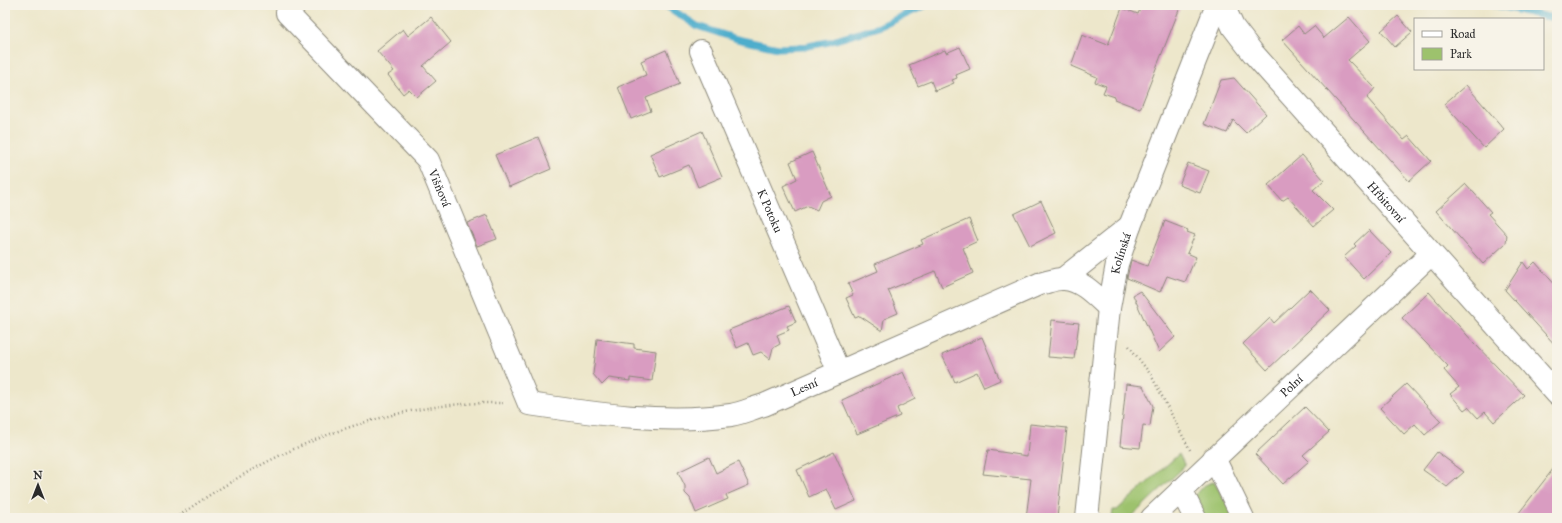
<svg xmlns="http://www.w3.org/2000/svg" width="1562" height="523" font-family="'IM FELL Great Primer',serif">
	<style>
		.green { fill: #9dc26d; stroke: #64764c }
		.lines { fill: none; stroke-linecap: round; stroke-linejoin: round }
		.stream { stroke: #4eadcc; stroke-width: 7 }
		.building { fill: #d99cc1 }
		.minor-casing { stroke: #8c897b; stroke-width: 24 }
		.path { stroke: #8c897b; stroke-width: 2.5; stroke-dasharray: 1 3; stroke-linecap: butt }
		.minor { stroke: #fff; stroke-width: 22 }
		.labels { text-anchor: middle; stroke-width: 4; stroke-linejoin: round; paint-order: stroke }
		.street-label { font-size: 12px; fill: #2b2b2b; stroke: #f7f3e8 }
	</style>
	<rect width="100%" height="100%" fill="#f7f3e8"/>
	<filter id="ink" filterUnits="userSpaceOnUse"><feTurbulence type="fractalNoise" baseFrequency=".025" numOctaves="2"/><feDisplacementMap in="SourceGraphic" scale="8" xChannelSelector="R" yChannelSelector="G"/><feConvolveMatrix kernelMatrix="1 2 1 2 8 2 1 2 1" color-interpolation-filters="sRGB"/></filter>
	<filter id="wash" filterUnits="userSpaceOnUse"><feTurbulence type="fractalNoise" baseFrequency=".012" numOctaves="4" result="noise"/><feDisplacementMap in="SourceGraphic" scale="16" xChannelSelector="R" yChannelSelector="G"/><feGaussianBlur stdDeviation="0.9" result="paint"/><feColorMatrix in="noise" values="0 0 0 0 0 0 0 0 0 0 0 0 0 0 0 0 0 1.4 0 .05"/><feComposite in="paint" operator="in"/></filter>
	<g filter="url(#wash)">
		<rect width="100%" height="100%" fill="#ede7cb"/>
		<path class="green" d="M1179 454 1185 466 1130 518H1112L1113 510H1117Z
			M1214 482 1236 518H1203L1195 496C1200 487 1205 484 1214 482Z"/>
		<g class="lines">
			<path class="stream" d="M665 5 697 26 737 39 778 48 803 47 829 42 879 27 926 5
				M1495 5 1557 19"/>
		</g>
		<g id="blocks">
			<path class="building" d="M1142 5H1181L1140 109 1114 99 1115 97 1103 93 1106 86 1095 82 1097 77 1071 66 1082 35 1108 45 1122 8 1138 14Z
				M1398 16 1412 32 1395 47 1381 31Z
				M431 17 451 42 423 66 436 81 417 97 409 89 403 94 388 75 394 71 377 51 403 29 408 36Z
				M1349 17 1370 41 1348 60 1375 88 1367 98 1404 140 1409 136 1431 161 1409 181 1282 40 1298 26 1304 34 1314 26 1324 38Z
				M960 47 970 69 956 75 957 78 952 80 954 83 935 91 931 81 918 86 909 65 945 50 946 53Z
				M666 50 680 84 646 98 651 111 631 119 618 87 646 75 641 61Z
				M1234 78 1266 114 1246 133 1233 120 1227 133 1204 124 1221 80Z
				M1466 85 1504 129 1484 148 1444 104Z
				M702 131 722 177 698 187 689 165 660 177 650 154Z
				M538 137 551 169 509 187 495 155Z
				M812 152 831 196 821 201 817 210 808 206 795 212 783 186 797 179 790 162Z
				M1302 155 1324 180 1313 190 1333 210 1314 226 1288 197 1282 201 1268 185Z
				M1188 163 1209 171 1200 193 1179 185Z
				M1466 184 1491 212 1488 214 1507 235 1506 243 1483 264 1436 211Z
				M1041 201 1056 233 1030 246 1014 214Z
				M487 215 497 239 477 246 467 223Z
				M969 219 978 241 963 248 973 273 942 287 935 271 888 290 898 313 884 319 882 331 860 316 855 318 846 298 853 295 848 284 878 271 875 264 923 244 921 240Z
				M1165 221 1188 230 1187 232 1195 235 1187 253 1196 257 1185 282 1167 276 1160 292 1127 278 1131 260 1147 266Z
				M1369 230 1391 253 1364 279 1344 257 1356 246 1354 244Z
				M1523 262 1528 269 1535 262 1557 287V347L1505 290Z
				M1310 289 1330 310 1267 370 1243 344 1270 318 1274 323Z
				M1140 291 1175 337 1159 352 1133 295Z
				M1429 292 1474 343 1524 395 1494 422 1485 412 1478 418 1468 407 1464 410 1450 394 1459 387 1444 370 1448 366 1402 318Z
				M789 306 796 322 787 326 789 330 777 335 780 344 773 348 770 359 761 352 753 355 748 343 737 348 729 330Z
				M1052 320 1079 323 1074 359 1048 357Z
				M982 337 1000 380 984 387 977 372 955 382 942 355Z
				M597 339 634 344V348L656 351 652 381 630 378V381L609 378 602 385 593 374Z
				M903 372 915 399 897 408 900 416 857 434 842 400Z
				M1126 384 1143 386 1153 406 1150 426 1143 425 1140 448 1120 446Z
				M1406 384 1441 421 1425 435 1415 424 1404 434 1380 408Z
				M1305 407 1329 432 1303 455 1309 461 1283 484 1255 454Z
				M1030 424 1067 428 1057 518H1026L1031 479 983 474 988 450 1027 456Z
				M834 452 856 501 836 510 826 489 809 497 797 470Z
				M1437 452 1464 472 1447 487 1423 470Z
				M709 457 716 473 738 462 749 485 726 495 728 499 696 513 690 498 685 493V486L678 472Z
				M1557 464V518H1515Z"/>
		</g>
	</g>
	<g filter="url(#ink)">
		<use href="#blocks" fill-opacity="0" stroke="#8c897b" stroke-width="1"/>
		<g class="lines">
			<g class="minor-casing">
				<g id="minor">
					<path id="s1" d="M1223 5 1233 27 1253 53 1557 394"/>
					<path id="s2" d="M287 13 428 160 529 404C596 414 664 424 731 415 742 413 753 408 764 405L1039 284C1046 283 1056 278 1064 279 1082 280 1096 296 1109 308"/>
					<path id="s3" d="M701 51 839 372"/>
					<path d="M1063 279 1130 226"/>
					<path d="M1214 458 1243 518"/>
					<path d="M1181 490 1195 518"/>
					<path id="s4" d="M1087 518 1109 308 1117 264 1130 226 1217 5"/>
					<path id="s5" d="M1152 518 1431 254"/>
				</g>
			</g>
			<path class="path" d="M1129 346 1151 375 1190 450
				M176 518C270 450 385 400 503 403"/>
			<use href="#minor" class="minor"/>
		</g>
	</g>
	<g class="labels">
		<g class="street-label">
			<text dy="4" stroke="none"><textPath href="#s2" startOffset="234">Višňová</textPath></text>
			<text dy="4" stroke="none"><textPath href="#s1" startOffset="257">Hřbitovní</textPath></text>
			<text dy="4" stroke="none"><textPath href="#s3" startOffset="174">K Potoku</textPath></text>
			<text dy="4" stroke="none"><textPath href="#s4" startOffset="267">Kolínská</textPath></text>
			<text dy="4" stroke="none"><textPath href="#s5" startOffset="192">Polní</textPath></text>
			<text dy="4" stroke="none"><textPath href="#s2" startOffset="749">Lesní</textPath></text>
		</g>
	</g>
	<rect width="1562" height="523" fill="none" stroke="#f7f3e8" stroke-width="20"/>
	<rect x="1414" y="18" width="130" height="52" fill="#f7f3e8" stroke="#a5a39c"/>
	<rect x="1422" y="31" width="20" height="6" fill="#ffffff" stroke="#a5a39c"/>
	<text x="1450" y="38" font-size="12" fill="#2b2b2b">Road</text>
	<rect x="1422" y="48" width="20" height="12" fill="#9dc26d" stroke="#a5a39c"/>
	<text x="1450" y="58" font-size="12" fill="#2b2b2b">Park</text>
	<g transform="translate(38 485)" stroke="#f7f3e8" stroke-width="3" paint-order="stroke">
	<path d="M0-3L7 15L0 10L-7 15Z" fill="#2b2b2b"/>
	<text y="-6" font-size="11" font-weight="bold" text-anchor="middle" fill="#2b2b2b">N</text>
	</g>
</svg>
